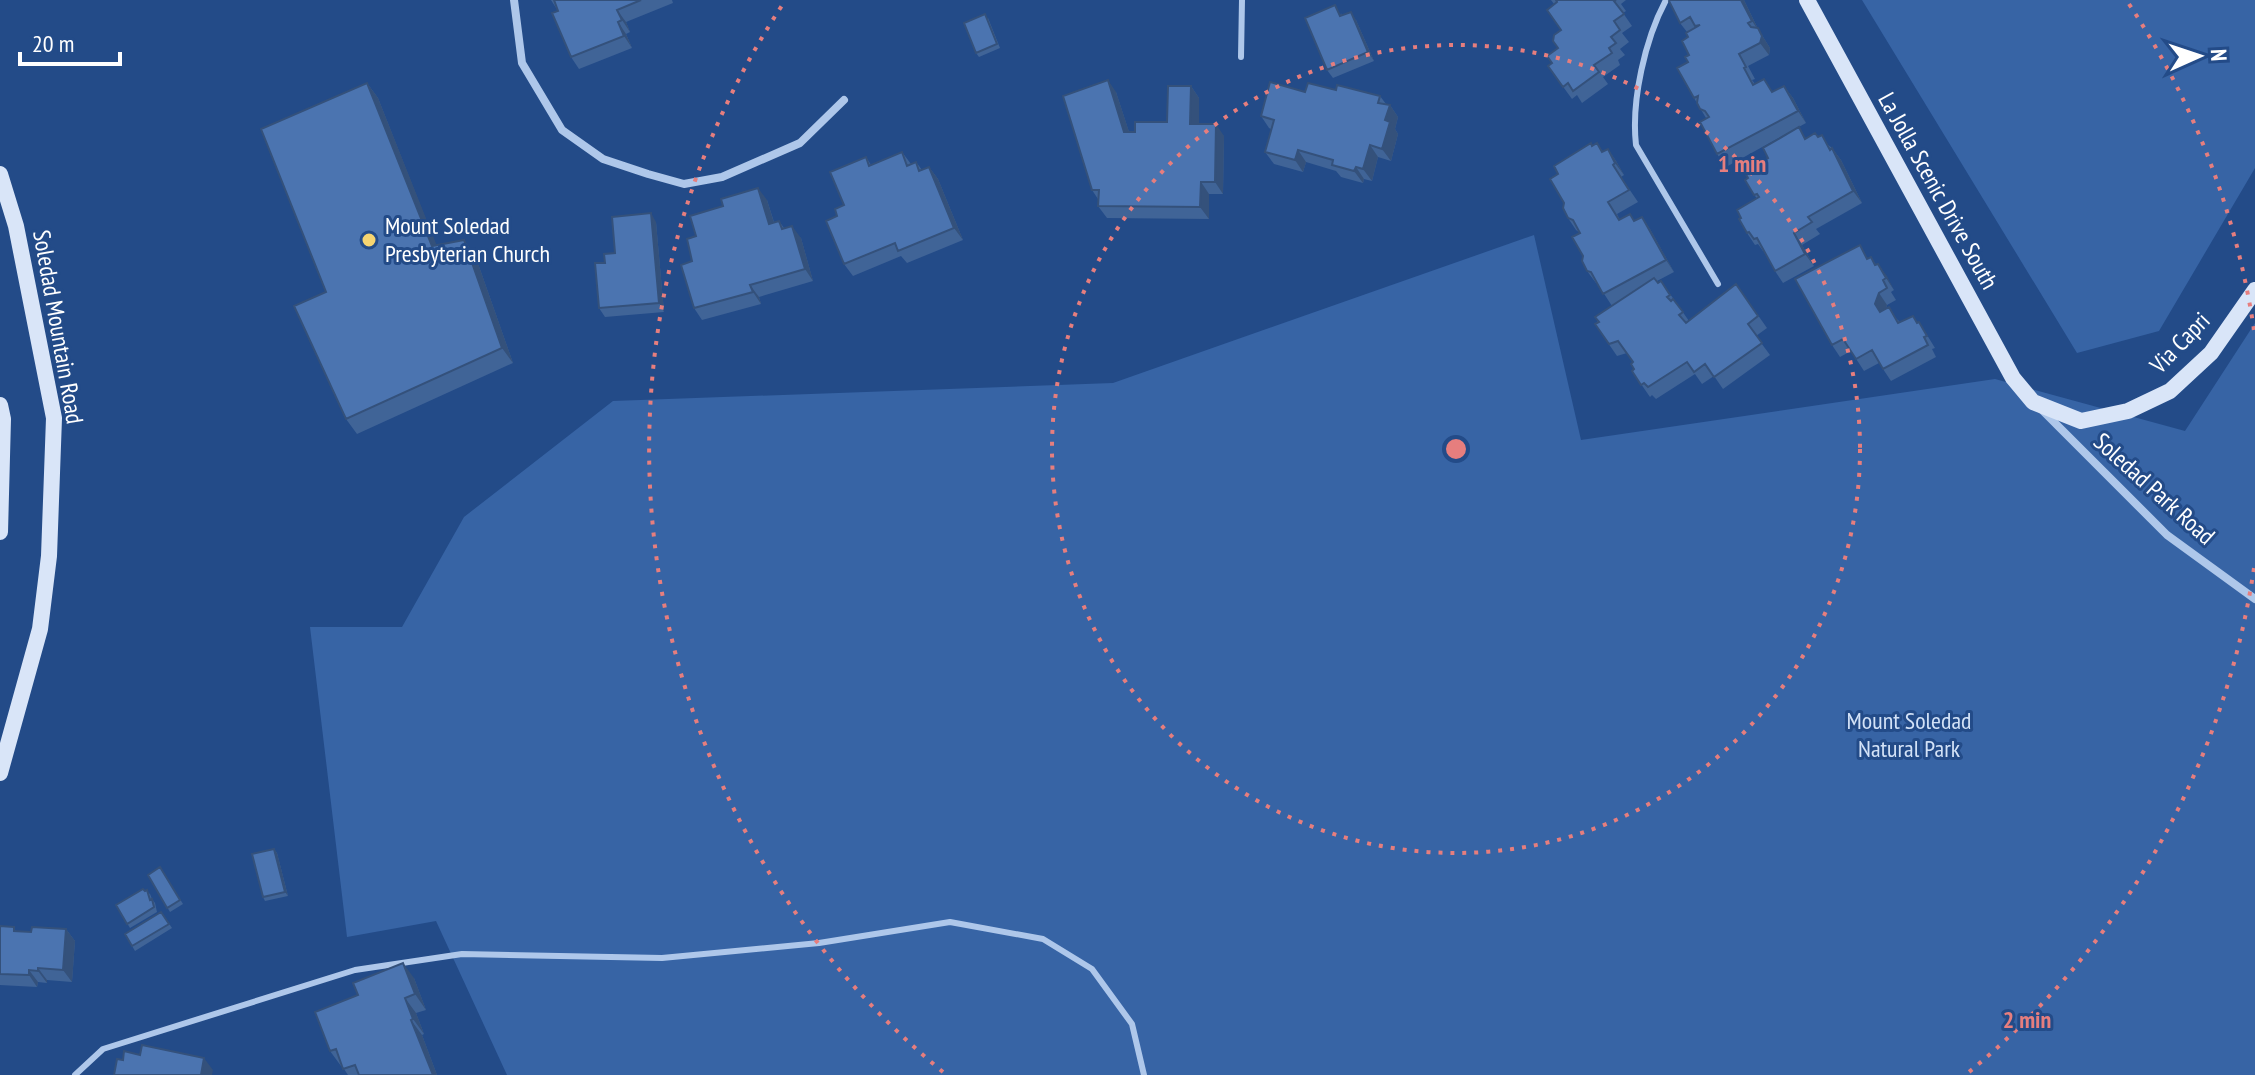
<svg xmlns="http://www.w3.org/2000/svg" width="2255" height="1075" font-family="'PT Sans Narrow',sans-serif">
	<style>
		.green { fill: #3764a5 }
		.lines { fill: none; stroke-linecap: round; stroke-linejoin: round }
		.lane { stroke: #aec7ea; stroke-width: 6 }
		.street { stroke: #aec7ea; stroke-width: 8 }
		.secondary { stroke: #d9e5f8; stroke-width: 16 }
		.wall { fill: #406497 }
		.shaded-wall { fill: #34517b }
		.building { fill: #4b74b0; stroke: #34517b; stroke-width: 2 }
		.ring { fill: none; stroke: #e67e7e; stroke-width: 4; stroke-dasharray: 4 8 }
		.poi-dot { fill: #f5d471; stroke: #234b88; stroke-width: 3 }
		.labels { text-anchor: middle; stroke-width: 6; stroke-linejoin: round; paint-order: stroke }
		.street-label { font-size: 24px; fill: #fff; stroke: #234b88 }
		.poi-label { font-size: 24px; fill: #fff; stroke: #234b88; text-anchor: start }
		.park-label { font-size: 24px; fill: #d3e2f7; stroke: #234b88 }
		.centre { fill: #e67e7e; stroke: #234b88; stroke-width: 4 }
		.ring-label { font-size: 24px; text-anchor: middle; font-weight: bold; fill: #e67e7e; stroke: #234b88; stroke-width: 6; stroke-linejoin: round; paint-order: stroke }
	</style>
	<rect width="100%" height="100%" fill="#234b88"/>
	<path class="green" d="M1862 0H2255V168L2159 331 2077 353Z
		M1534 235 1581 440 1995 379 2185 431 2255 323V1075H507L436 921 347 937 310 627H402L464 517 613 401 1113 383Z"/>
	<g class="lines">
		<path class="lane" d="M1666 0C1645 39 1631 101 1636 145L1718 284
			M1241 57 1242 0
			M75 1075 103 1049 355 970 462 954 662 958 819 943 950 922 1043 939 1092 969 1132 1024 1144 1075"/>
		<path class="street" d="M514 0 522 63 562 130 603 159 648 174 684 184 722 177 800 143 844 100
			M2041 409 2167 535 2255 599"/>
		<path class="secondary" d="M1807 0 2013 378 2033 402 2081 421 2128 411 2170 391 2211 353 2255 290
			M0 174 16 226 54 418 49 556 40 629 0 773
			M0 405 3 419 0 532"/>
	</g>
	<path class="wall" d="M551 0H672L673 3 626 22 630 32 626 34 632 48 579 69 571 57 558 11Z
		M1551 0H1626L1621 4 1626 11 1623 13 1632 26 1622 33 1629 42 1620 49 1625 55 1618 60 1620 65 1603 77 1608 84 1582 103 1577 95 1572 99 1548 66 1552 63 1558 48 1561 30 1554 4Z
		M1670 0H1744L1758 29 1770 48 1769 55 1748 66 1755 79 1752 80 1755 84 1773 92 1784 86 1793 98 1806 123 1726 167 1717 154 1706 118 1694 98 1688 62 1689 55 1687 32 1680 23Z
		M1341 13 1342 16 1356 20 1374 61 1333 78 1327 70Z
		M988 18 1000 48 979 57 976 53Z
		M367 83 378 98 436 245 464 240 475 255 513 363 357 434 346 419 326 292Z
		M1191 86 1199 98V124L1224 136 1223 194H1209V219L1107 218 1098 206V199L1092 190 1116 92 1129 132H1135L1167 122Z
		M1336 90 1380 96 1386 104 1390 105 1398 117 1395 129 1398 134 1391 161 1378 157 1372 181 1364 179 1363 183 1341 177 1336 171 1306 162 1303 172 1274 164 1265 152 1271 129 1269 128 1261 116 1305 92Z
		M1818 137 1832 148 1841 160 1862 203 1816 229 1820 234 1802 245 1814 266 1783 283 1775 271 1764 250 1763 251 1758 244 1755 245 1747 233 1741 218 1757 199 1745 180 1807 138Z
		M1597 143 1603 152 1608 149 1616 161 1624 175 1621 177 1638 202 1617 214 1620 220 1630 214 1634 221 1642 217 1650 229 1674 272 1657 281 1658 283 1661 281 1689 321 1736 284 1767 328 1756 336 1770 355 1723 389 1714 376 1702 384 1695 374 1656 399 1652 395 1650 397 1632 371 1634 369 1633 362 1627 353 1617 356 1595 324 1612 306 1597 283H1596L1587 271 1583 256 1580 233 1576 230 1568 218 1558 174Z
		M902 152 911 164 916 162 922 170 929 167 938 179 963 240 907 263 901 256 853 276 844 264 837 216 844 205 866 157 871 165Z
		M767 200 774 222 779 221 784 228 801 238 813 281 759 297 761 304 702 320 694 308 692 261 696 236Z
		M656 222 664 312 605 317 599 308 605 263 615 253Z
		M1871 257 1876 265 1878 264 1894 290 1891 292 1896 300 1887 305 1886 309 1900 322H1919L1935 348 1932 349 1936 357 1891 381 1879 363 1864 371 1851 351 1840 357 1832 345 1869 258Z
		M274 849 277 853 288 896 265 901 263 897Z
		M160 867 183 904 170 912 148 875Z
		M145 891 150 894 152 899 155 903 157 912 130 928 116 905Z
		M161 912 172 928 135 951 125 934Z
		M0 926 17 931 31 932 66 929 75 941 72 982 47 980V983L38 982 37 987 0 985Z
		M414 978 426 1010 416 1013 424 1034 422 1035 437 1075H348L342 1066H341L330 1051Z"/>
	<path class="shaded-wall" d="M1741 0H1744L1758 29 1770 48 1769 55 1760 43V33L1752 21Z
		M617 10 626 22 630 32 622 20Z
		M1351 12 1356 20 1374 61 1368 52Z
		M618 22 626 34 632 48 624 36Z
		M1108 80 1116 92 1133 144 1124 132Z
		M367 83 378 98 443 261 432 246Z
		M1191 86 1199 98V136L1190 124Z
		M1784 86 1793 98 1806 123 1798 111Z
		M1390 105 1398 117 1395 129 1398 134 1391 161 1382 149 1385 120Z
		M1216 124 1224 136 1223 194 1215 182Z
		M1370 145 1378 157 1372 181 1363 169Z
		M1832 148 1841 160 1862 203 1853 191Z
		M1608 149 1616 161 1624 175 1615 163Z
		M1298 150 1306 162 1303 172 1295 160Z
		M929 167 938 179 963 240 954 228Z
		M1356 167 1364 179 1363 183 1354 171Z
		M1201 182 1209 194V219L1200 207Z
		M758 188 767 200 778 236 769 224Z
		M651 213 656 222 664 312 659 303Z
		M1642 217 1650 229 1674 272 1666 260Z
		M792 226 801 238 813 281 805 269Z
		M1794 233 1802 245 1814 266 1805 254Z
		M464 240 475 255 513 363 502 348Z
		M1878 264 1887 276 1894 290 1886 278Z
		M750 285 759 297 761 304 753 292Z
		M1879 293 1887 305 1884 316 1888 324 1875 304Z
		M274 849 277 853 288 896 285 892Z
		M66 929 75 941 72 982 63 970Z
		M403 963 414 978 426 1010 415 994Z
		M38 968 47 980V983L38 971Z
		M29 970 38 982 37 987 29 975Z
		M405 998 416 1013 424 1034 413 1019Z
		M411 1020 422 1035 437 1075H433Z
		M204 1058 213 1070 212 1075H201Z"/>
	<path class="building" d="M554 0H641L617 10 622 20 618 22 624 36 571 57 552 13 558 11Z
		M1556 0H1616L1614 1 1624 14 1614 21 1620 30 1611 37 1616 43 1609 48 1612 53 1594 65 1599 72 1573 91 1568 83 1563 87 1548 66 1552 63 1547 56 1558 48 1553 41 1554 35 1561 30 1547 10 1557 2Z
		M1670 0H1741L1752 21 1748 23 1751 27 1758 28 1762 36 1760 43 1739 54 1746 67 1744 68 1753 85 1764 79 1772 92 1784 86 1798 111 1717 154 1700 122 1709 117 1705 111 1700 109 1697 103 1698 96 1694 98 1677 68 1688 62 1685 57 1689 55 1682 41 1688 37 1686 33 1700 25 1695 26 1690 17 1680 23 1669 1Z
		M1335 5 1340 16 1351 12 1368 52 1327 70 1305 18Z
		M985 14 997 44 976 53 964 23Z
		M1108 80 1124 132H1135V122H1167L1168 86H1191L1190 124H1216L1215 182H1201L1200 207 1098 206 1099 190H1092L1063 96Z
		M1270 82 1305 92 1308 83 1336 90 1337 85 1380 96 1378 103 1390 105 1385 120 1390 122 1382 149 1370 145 1363 169 1356 167 1354 171 1332 165 1333 160 1298 150 1295 160 1265 152 1274 120 1261 116Z
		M367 83 432 246 464 240 502 348 346 419 294 306 326 292 261 129Z
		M1799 127 1805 139 1815 133 1818 137 1822 135 1830 150 1832 148 1853 191 1808 217 1812 222 1794 233 1805 254 1775 271 1757 238 1754 239 1749 232 1747 233 1739 219 1741 218 1737 210 1759 197 1757 194 1754 195 1745 180 1748 178 1744 171 1768 158 1763 148Z
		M1591 143 1592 146 1597 143 1602 152 1608 149 1615 163 1613 165 1629 190 1608 202 1619 220 1630 214 1634 221 1642 217 1666 260 1603 294 1591 272 1587 271 1582 261 1583 256 1572 237 1580 233 1573 220 1568 218 1563 208 1564 203 1550 179 1558 174 1554 166Z
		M902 152 907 166 916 162 919 171 929 167 954 228 898 251 895 243 844 264 826 221 837 216 835 209 844 205 830 172 866 157 869 166Z
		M758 188 769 224 779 221 782 229 792 226 805 269 750 285 753 292 694 308 681 265 692 261 687 239 696 236 690 216 723 206 721 199Z
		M651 213 659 303 599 308 595 263H605L604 254 615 253 612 217Z
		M1860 245 1867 259 1871 257 1875 265 1878 264 1886 278 1883 280 1887 288 1879 293 1875 304 1880 312 1889 307 1898 323 1913 316 1917 323 1919 322 1927 336 1924 337 1928 345 1883 369 1872 350 1856 359 1843 339 1832 345 1795 279Z
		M1654 278 1658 283 1661 281 1670 295 1667 297 1671 301 1673 299 1683 312 1679 315 1686 323 1736 284 1758 316 1748 324 1762 343 1714 377 1705 364 1694 372 1687 362 1648 387 1644 383 1641 385 1632 371 1634 369 1631 364 1633 362 1618 341 1609 344 1595 324 1599 322 1595 317Z
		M274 849 285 892 263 897 252 854Z
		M160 867 180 900 167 908 148 875Z
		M143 889 145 891 147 890 150 900 152 899 154 907 127 924 116 905Z
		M161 912 169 924 132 946 125 934Z
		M0 926 14 927V931L31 932 32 927 66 929 63 970 38 968V971L29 970V975L0 974Z
		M403 963 415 994 405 998 413 1019 411 1020 433 1075H359L355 1065 343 1069 336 1049 330 1051 315 1012 358 995 353 983Z
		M142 1045 204 1058 201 1075H114L117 1059 123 1060 124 1051 140 1055Z"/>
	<g class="ring">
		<circle cx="1456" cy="449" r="404"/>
		<path d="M2254 568A807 807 0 0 1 1969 1072M943 1072A807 807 0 0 1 783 4M2129 4A807 807 0 0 1 2254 330"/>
	</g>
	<circle class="poi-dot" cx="369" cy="240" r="8"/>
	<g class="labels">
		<g class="street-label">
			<text transform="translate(1938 191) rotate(61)" y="8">La Jolla Scenic Drive South</text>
			<text transform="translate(58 327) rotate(80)" y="8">Soledad Mountain Road</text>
			<text transform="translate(2180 343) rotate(-46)" y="8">Via Capri</text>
			<text transform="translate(2154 489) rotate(42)" y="8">Soledad Park Road</text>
		</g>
		<g class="poi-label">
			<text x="385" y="234">Mount Soledad<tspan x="385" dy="28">Presbyterian Church</tspan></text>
		</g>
		<g class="park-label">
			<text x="1909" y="729">Mount Soledad<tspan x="1909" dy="28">Natural Park</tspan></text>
		</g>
	</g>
	<circle cx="1456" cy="449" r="12" class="centre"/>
	<g class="ring-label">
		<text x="1742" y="172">1 min</text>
		<text x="2027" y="1028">2 min</text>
	</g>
	<g transform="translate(2199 56) rotate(87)" stroke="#234b88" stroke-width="6" paint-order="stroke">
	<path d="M0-6L14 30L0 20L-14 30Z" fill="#ffffff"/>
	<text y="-12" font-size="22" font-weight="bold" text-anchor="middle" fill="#ffffff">N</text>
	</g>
	<path d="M20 52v12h100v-12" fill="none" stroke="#ffffff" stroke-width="4"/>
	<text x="32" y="52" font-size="24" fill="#ffffff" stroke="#234b88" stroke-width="6" paint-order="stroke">20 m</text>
</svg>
